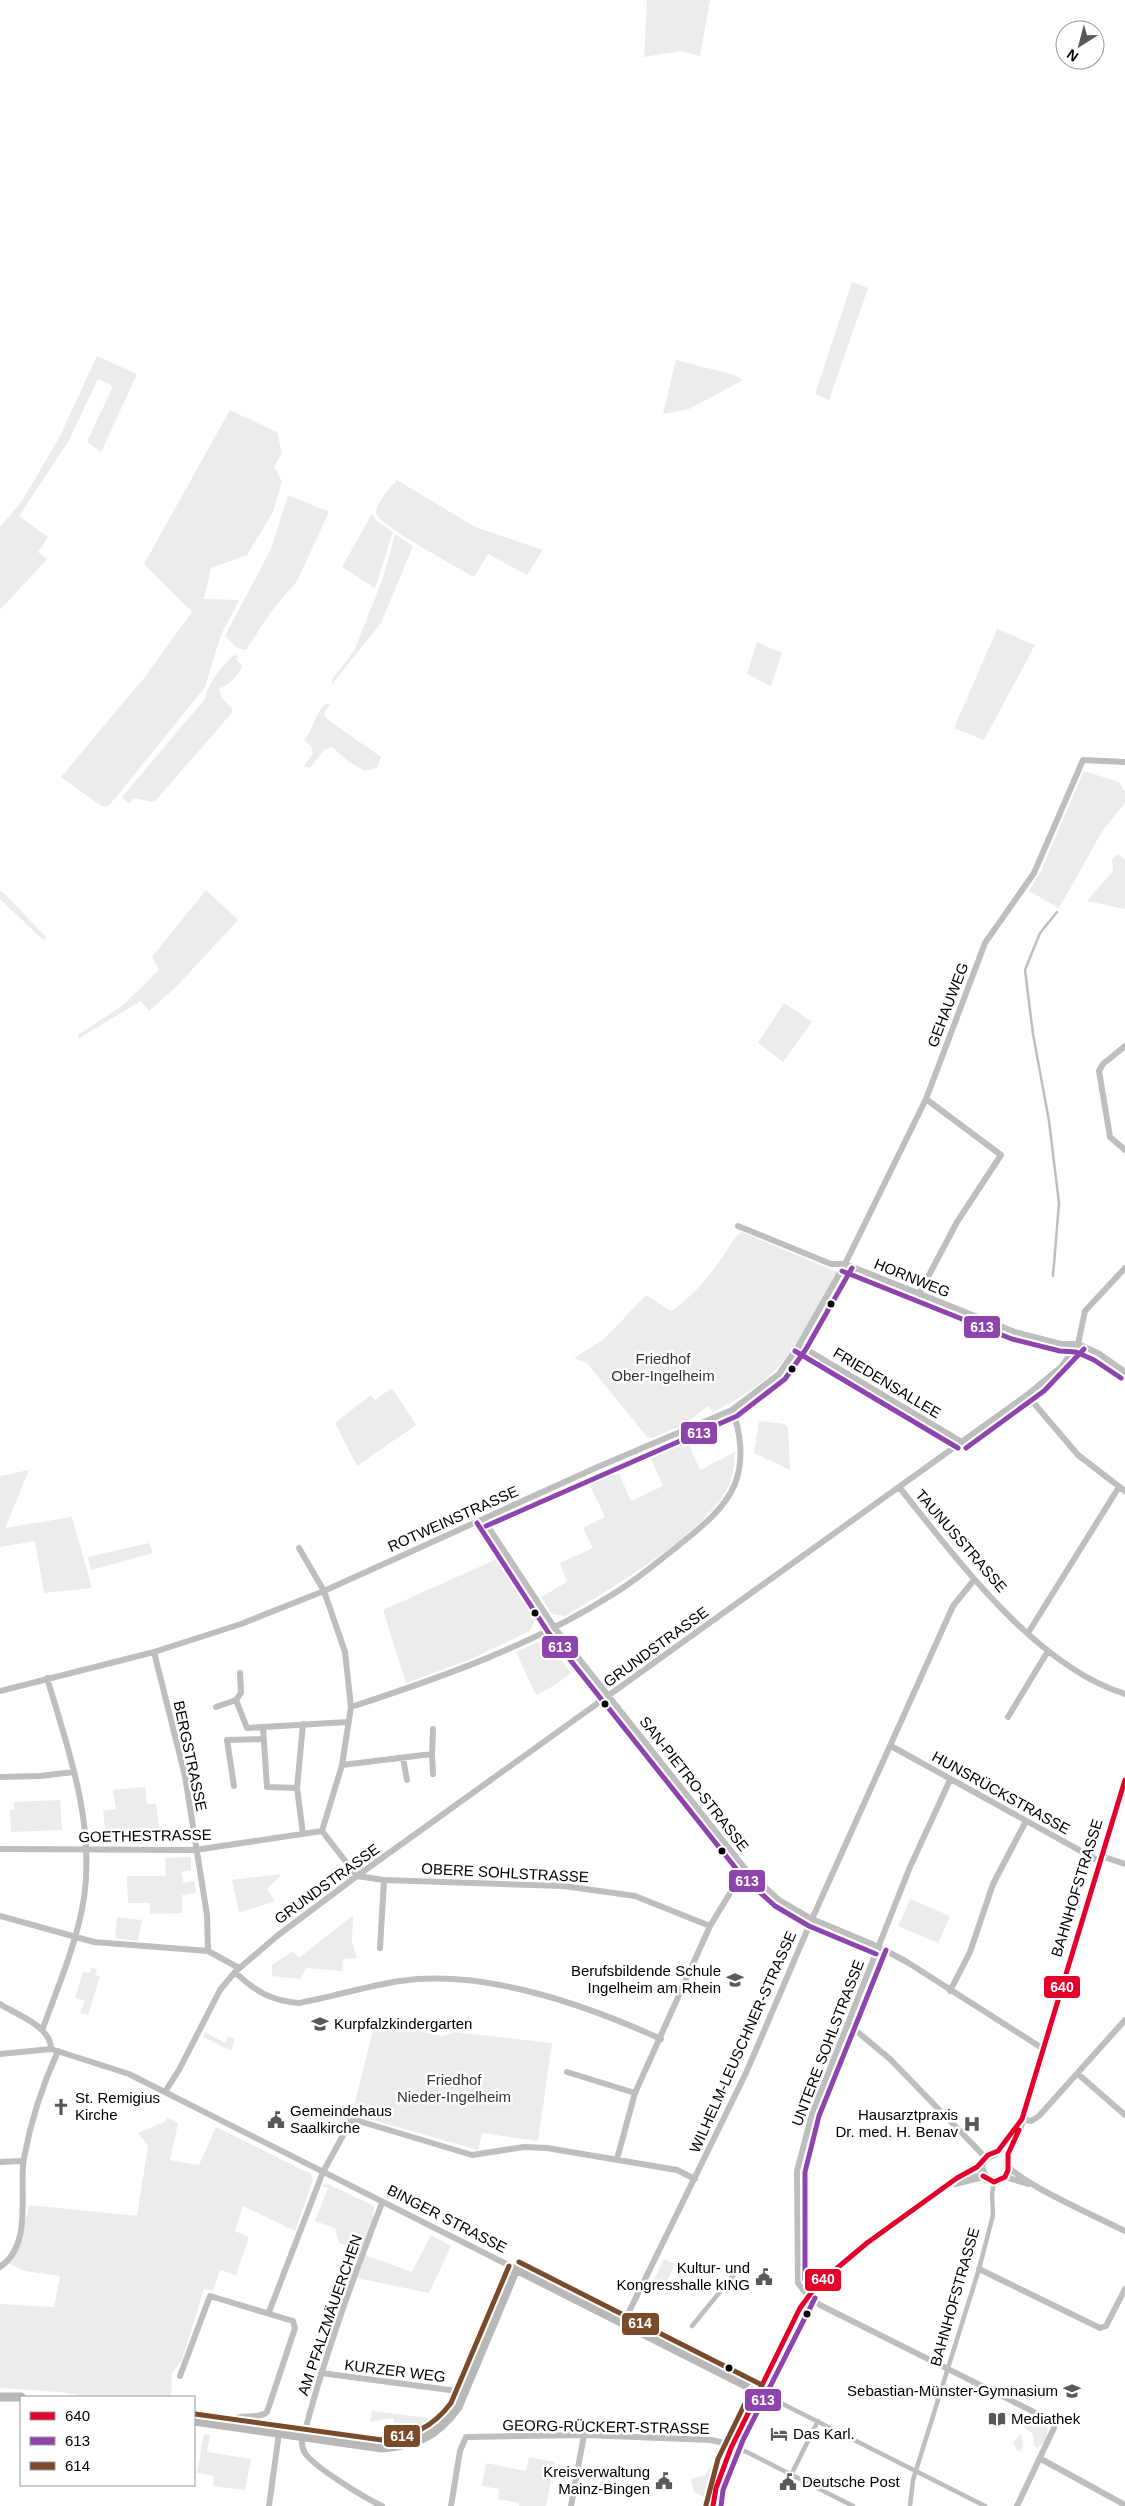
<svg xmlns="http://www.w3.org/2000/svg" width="1125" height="2506" font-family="Helvetica,sans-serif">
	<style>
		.green { fill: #ececec }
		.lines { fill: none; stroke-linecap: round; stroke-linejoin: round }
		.stream { stroke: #bfbfbf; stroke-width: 2.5 }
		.pedestrian { stroke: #bebebe; stroke-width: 4.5 }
		.minor { stroke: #bebebe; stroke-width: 6 }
		.tertiary { stroke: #bebebe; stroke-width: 8 }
		.secondary { stroke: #b8b8b8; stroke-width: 9 }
		.bus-1-casing { stroke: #fff; stroke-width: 9 }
		.bus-2-casing { stroke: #fff; stroke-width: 9 }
		.bus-3-casing { stroke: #fff; stroke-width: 9 }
		.bus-1 { stroke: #e4002b; stroke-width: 5 }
		.bus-2 { stroke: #8e44ad; stroke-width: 5 }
		.bus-3 { stroke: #7a4b2a; stroke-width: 5 }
		.bus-dot { fill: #000; stroke: #fff; stroke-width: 2 }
		.labels { text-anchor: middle; stroke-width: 5; stroke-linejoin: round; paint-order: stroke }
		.street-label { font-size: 15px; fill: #000; stroke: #fff }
		.park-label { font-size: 15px; fill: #333; stroke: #fff }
		.poi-label { font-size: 15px; fill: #000; stroke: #fff; text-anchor: start }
		.line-badge { stroke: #fff; stroke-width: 2 }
		.badge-label { font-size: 14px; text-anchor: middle; font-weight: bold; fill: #fff }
	</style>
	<rect width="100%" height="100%" fill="#fff"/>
	<path class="green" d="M647 0H710L700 56 681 51 644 57Z
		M852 282 868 288 829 400 815 394Z
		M97 356 137 374 101 452 87 442 113 386 98 379 68 442 19 516 48 537 38 552 47 559 0 610V527L22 501 59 438Z
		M676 360 735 375 743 380 689 409 663 414Z
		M230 410 277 432 282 453 274 467 282 481 273 512 247 555 211 568 204 599 239 600 221 635 205 687 113 801 106 807 100 805 61 777 144 678 192 612 144 564Z
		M397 480 475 527 543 550 527 575 488 554 474 577C459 568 378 525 376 513 375 504 391 487 397 480Z
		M288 495 329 512 297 581 270 613 246 650 237 648 225 636 271 549Z
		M372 514 376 520 393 532 375 588 342 567Z
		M395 534 413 546 381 623 332 684 333 678 354 651 383 578Z
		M997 629 1035 645 984 740 954 728Z
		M757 642 782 653 771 686 747 674Z
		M235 654 238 656 236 659 242 666C239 677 229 684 219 689L222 698 233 710 230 715 156 800 152 802 134 798 129 804 122 797 205 699C208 682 223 665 235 654Z
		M325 704H330L324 714 327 719 381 757 377 768 365 771 348 761 332 747 324 750 310 768 304 766 313 753 311 746 304 740C315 727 313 717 325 704Z
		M1084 771 1119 782 1125 792V803L1103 830 1059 908 1029 891 1041 871Z
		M1117 854 1125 859V909L1087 901 1113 871 1112 860Z
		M206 890 238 920 177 986 149 1011 141 1001 78 1039V1035L122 1006 159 970 152 957Z
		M0 891 5 894 47 938 43 940 0 899Z
		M784 1003 812 1022 783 1062 758 1043Z
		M742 1232 837 1272C823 1299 794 1352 773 1372 756 1388 734 1402 713 1412L708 1406 685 1424 652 1438 647 1437 587 1363 574 1358 604 1339 646 1295 671 1311C700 1292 718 1264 737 1235Z
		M392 1388 416 1425 357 1466 335 1423 371 1395 375 1400Z
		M759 1421 784 1424 788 1427 790 1470 754 1453Z
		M685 1436 700 1470 735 1452C734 1467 733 1480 725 1493 696 1539 612 1588 565 1616L552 1614 541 1597 567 1582 560 1563 593 1548 583 1528 605 1517 587 1479 616 1467 631 1501 663 1486 648 1453Z
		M29 1470 5 1528 72 1517 92 1588 44 1593 35 1541 0 1547V1476Z
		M149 1543 153 1553 91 1570 88 1557Z
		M499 1558 535 1620 530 1631 469 1660 406 1683 383 1610Z
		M538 1642 549 1645 571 1673 557 1684 536 1695 516 1652Z
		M145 1787 147 1804H156L159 1828 115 1834 116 1843 107 1844 103 1811 116 1809 113 1790Z
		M60 1800 62 1830 11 1832 10 1810H14V1802Z
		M191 1857V1870L181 1872 183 1883 195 1881 196 1893 182 1895V1913L150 1914V1903H128L127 1876H166L165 1858Z
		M282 1874 267 1889 275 1901 239 1913 232 1880Z
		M910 1899 950 1916 938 1943 898 1926Z
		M353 1915 352 1942 357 1958 343 1959 342 1971 306 1968 300 1979 272 1976V1965L293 1951 299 1958Z
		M117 1917 142 1920 138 1941 115 1938Z
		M91 1968 97 1969 95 1975 100 1976 88 2015 80 2013 85 2001 75 1998 83 1972 89 1973Z
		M375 2023 443 2036 454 2032 552 2043 538 2141 482 2133 478 2150 352 2114Z
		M205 2032 225 2043 228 2037 235 2039 231 2051 203 2037Z
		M167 2117 178 2123 170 2160 199 2165 216 2127 311 2174 313 2180 295 2231 243 2206 235 2231 249 2237 236 2275 220 2270 213 2291 204 2289 182 2360 172 2373 171 2397H93L59 2392 0 2388V2304L54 2307 60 2276 25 2271 8 2263 18 2250 29 2205 137 2216 148 2146 138 2133 166 2121Z
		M326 2183 374 2206 373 2221 361 2250 339 2243 335 2228 315 2221 328 2188 322 2186Z
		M431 2235 451 2246 429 2293 357 2278 365 2255 412 2272Z
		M664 2259 675 2264 661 2293 650 2288Z
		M372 2411 429 2418 423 2428 397 2438 393 2418 370 2422Z
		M1030 2417 1041 2421 1048 2429 1045 2441 1038 2448 1034 2446 1033 2434 1022 2426 1023 2421Z
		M1021 2433 1023 2447 1020 2451 1017 2450 1013 2443Z
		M204 2434 210 2435 207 2452 251 2459 245 2490 213 2486 214 2476 197 2473Z
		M529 2457 555 2462 546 2506H519V2503L498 2499 499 2489 482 2486 486 2463 526 2471Z
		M713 2463 717 2466 705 2497 694 2492 691 2479 705 2475Z"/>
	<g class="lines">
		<path class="stream" d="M1053 1276 1059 1203 1049 1121 1033 1034 1025 970 1040 933 1057 912"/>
		<path class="pedestrian" d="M692 2326 737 2271
			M759 2392 985 2506
			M733 2445 853 2506
			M791 2475 818 2421
			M910 2506 913 2480 979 2269 993 2215 992 2194 994 2182"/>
		<path class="minor" d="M1125 1046 1103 1064 1099 1071 1110 1137 1125 1150
			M738 1226 831 1264H845L1015 1332 1061 1344H1078L1098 1353 1125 1372
			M919 1294 957 1222 1001 1155 926 1099
			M799 1345 962 1442
			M1027 1395 1078 1455 1125 1491
			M899 1487C957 1559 1035 1666 1125 1694
			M483 1519 554 1627 747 1871 779 1900 812 1919 879 1947 907 1962 1042 2048
			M299 1548 324 1591 345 1652 351 1707 342 1765 322 1831
			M1028 1633 1119 1487
			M154 1652 185 1776 207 1915 208 1951 239 1968
			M0 1691 154 1652 241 1624 324 1591 600 1466 732 1410 779 1374 799 1345 845 1264 926 1099 985 943 1034 873 1083 760 1125 762
			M236 1700 241 1693 240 1673
			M216 1707 236 1700 247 1728 348 1722
			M351 1707C443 1677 536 1644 618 1591 637 1579 655 1564 673 1550 696 1531 723 1512 735 1484 744 1461 741 1432 732 1410
			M1008 1717 1048 1651
			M263 1727 267 1787 297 1788 303 1724
			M891 1746 1099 1861
			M432 1754 433 1774
			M403 1758 407 1780
			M342 1765 432 1754 433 1729
			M0 1777 40 1776 74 1772
			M950 1780 910 1867 812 2114 797 2171 798 2283 804 2291 820 2305 1052 2421 1054 2428 1017 2506
			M234 1786 227 1740 263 1739
			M297 1788 303 1834
			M0 1849 195 1850 322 1831 357 1876 384 1880 564 1886 635 1896 710 1926
			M1101 1856 1125 1864
			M0 1916 94 1942 208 1951
			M380 1948 384 1880
			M235 1972C254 1991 272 2001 299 2003 333 1997 366 1986 400 1981 485 1969 584 2004 661 2039
			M950 1991 970 1952 993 1884 1026 1821
			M0 2004C17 2015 51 2026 51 2049
			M848 2024 890 2059 985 2157
			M43 2028C58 1986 77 1943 84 1898 95 1823 68 1748 47 1678
			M0 2054 51 2049 129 2074 516 2269
			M567 2072 635 2093
			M1078 2074 1125 2115
			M165 2092 180 2068 220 1990 235 1972 277 1936 357 1876 1027 1395 1061 1367 1078 1344 1085 1311 1125 1268
			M1022 2119 1031 2121 1039 2116 1125 2020
			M617 2159 635 2093 710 1926 735 1885 747 1871
			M0 2162 23 2161
			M1008 2166C1022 2184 1101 2219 1125 2231
			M1005 2177 1028 2184
			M0 2267C34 2244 18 2190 24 2158 31 2120 42 2086 58 2051
			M979 2269 1100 2328 1106 2326 1125 2289
			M269 2312 323 2172 352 2119 472 2155 524 2147 547 2148 677 2170 695 2179
			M623 2324 746 2073 812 1919 953 1606 974 1580
			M321 2373 465 2392
			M180 2376 210 2296 293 2321 295 2328 267 2412C257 2421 239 2412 230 2422V2426
			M1041 2459 1125 2505
			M269 2506 279 2433
			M382 2506C365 2498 314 2467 305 2453 303 2450 302 2446 302 2442 323 2360 352 2281 382 2203
			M451 2506 460 2451 466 2437 584 2435 711 2440 733 2445
			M571 2506 584 2435"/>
		<path class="tertiary" d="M1022 2119C1014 2129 1008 2140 1000 2150 992 2158 982 2154 981 2168L986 2179 998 2181 1007 2174 1008 2154 1019 2130 1125 1780
			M955 2183 983 2176
			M759 2392 800 2308 812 2290 867 2243 957 2178 981 2164"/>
		<path class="secondary" d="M0 2397H21
			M194 2421 382 2448C417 2445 437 2436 458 2407L516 2269 759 2392C742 2426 717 2467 713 2506"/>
		<g class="bus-1-casing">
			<path id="bus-1" d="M983 2176 994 2182 1005 2177 1008 2170V2154L1019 2130
				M713 2506 716 2488 731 2448 800 2308 817 2285 867 2243 957 2178 977 2167 988 2155 998 2151 1022 2119 1125 1780"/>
		</g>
		<g class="bus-2-casing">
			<path id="bus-2" d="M842 1271 1012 1339 1060 1351 1076 1352 1094 1360 1121 1378
				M795 1351 958 1448
				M966 1448 1044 1391 1084 1349
				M477 1523 548 1632 742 1876 775 1906 809 1926 876 1954
				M486 1526 737 1416 785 1379 806 1349 852 1268
				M814 2290 805 2280V2172L819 2116 886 1950
				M721 2506 723 2490 743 2440 815 2298"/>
		</g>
		<g class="bus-3-casing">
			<path id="bus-3" d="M519 2262 762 2385
				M195 2414 382 2440C412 2437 433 2427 451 2403L509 2266
				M706 2505 718 2459 752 2389"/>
		</g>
		<use href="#bus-1" class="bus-1"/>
		<use href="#bus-2" class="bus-2"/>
		<use href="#bus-3" class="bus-3"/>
	</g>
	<defs>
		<g id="school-bare" transform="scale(1.35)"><path d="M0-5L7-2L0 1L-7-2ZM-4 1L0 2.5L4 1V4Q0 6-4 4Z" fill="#595959" stroke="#fff" stroke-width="2.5" paint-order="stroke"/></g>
		<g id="church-bare" transform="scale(1.35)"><path d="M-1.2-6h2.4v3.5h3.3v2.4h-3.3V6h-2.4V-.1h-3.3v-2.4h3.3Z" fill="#595959" stroke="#fff" stroke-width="2.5" paint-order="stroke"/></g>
		<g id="civic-bare" transform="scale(1.35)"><path d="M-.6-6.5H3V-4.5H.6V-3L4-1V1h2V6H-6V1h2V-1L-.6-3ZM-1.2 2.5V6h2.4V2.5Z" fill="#595959" stroke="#fff" stroke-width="2.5" paint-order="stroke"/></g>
		<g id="hospital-bare" transform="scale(1.35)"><path d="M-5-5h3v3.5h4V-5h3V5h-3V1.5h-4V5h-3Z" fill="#595959" stroke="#fff" stroke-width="2.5" paint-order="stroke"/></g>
		<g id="library-bare" transform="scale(1.35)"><path d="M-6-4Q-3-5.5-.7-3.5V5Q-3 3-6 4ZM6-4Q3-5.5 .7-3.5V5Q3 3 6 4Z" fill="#595959" stroke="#fff" stroke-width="2.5" paint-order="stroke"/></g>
		<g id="hotel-bare" transform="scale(1.35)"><path d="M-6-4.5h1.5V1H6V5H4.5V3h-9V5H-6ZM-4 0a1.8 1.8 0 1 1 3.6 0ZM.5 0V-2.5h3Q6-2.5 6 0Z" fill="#595959" stroke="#fff" stroke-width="2.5" paint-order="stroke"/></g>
	</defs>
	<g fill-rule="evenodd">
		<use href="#school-bare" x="735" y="1980"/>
		<use href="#school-bare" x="320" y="2024"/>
		<use href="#church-bare" x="61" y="2107"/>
		<use href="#civic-bare" x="276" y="2120"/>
		<use href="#hospital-bare" x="972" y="2124"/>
		<use href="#civic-bare" x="764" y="2277"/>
		<use href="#school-bare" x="1072" y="2391"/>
		<use href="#library-bare" x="997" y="2419"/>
		<use href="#hotel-bare" x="779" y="2434"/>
		<use href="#civic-bare" x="664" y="2481"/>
		<use href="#civic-bare" x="788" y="2482"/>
	</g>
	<g class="bus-dot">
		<circle cx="831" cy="1304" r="4.5"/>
		<circle cx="792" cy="1369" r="4.5"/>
		<circle cx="535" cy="1613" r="4.5"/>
		<circle cx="605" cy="1704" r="4.5"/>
		<circle cx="722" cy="1851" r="4.5"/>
		<circle cx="807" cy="2314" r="4.5"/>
		<circle cx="729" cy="2368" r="4.5"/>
	</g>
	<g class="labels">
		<g class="street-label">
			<text transform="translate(948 1005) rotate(-69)" y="5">GEHAUWEG</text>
			<text transform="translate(912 1278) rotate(22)" y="5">HORNWEG</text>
			<text transform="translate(887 1383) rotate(31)" y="5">FRIEDENSALLEE</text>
			<text transform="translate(453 1519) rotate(-24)" y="5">ROTWEINSTRASSE</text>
			<text transform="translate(961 1541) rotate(49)" y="5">TAUNUSSTRASSE</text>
			<text transform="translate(656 1647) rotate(-36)" y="5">GRUNDSTRASSE</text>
			<text transform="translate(190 1756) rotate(78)" y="5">BERGSTRASSE</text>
			<text transform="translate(694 1784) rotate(52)" y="5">SAN-PIETRO-STRASSE</text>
			<text transform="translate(1001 1793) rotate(29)" y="5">HUNSRÜCKSTRASSE</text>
			<text transform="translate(145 1836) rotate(-1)" y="5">GOETHESTRASSE</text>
			<text transform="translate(505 1873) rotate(3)" y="5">OBERE SOHLSTRASSE</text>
			<text transform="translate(327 1884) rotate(-36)" y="5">GRUNDSTRASSE</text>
			<text transform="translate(1077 1888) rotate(-73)" y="5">BAHNHOFSTRASSE</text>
			<text transform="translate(743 2042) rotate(-66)" y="5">WILHELM-LEUSCHNER-STRASSE</text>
			<text transform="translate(828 2043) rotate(-69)" y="5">UNTERE SOHLSTRASSE</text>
			<text transform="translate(447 2219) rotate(27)" y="5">BINGER STRASSE</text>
			<text transform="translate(955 2297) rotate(-74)" y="5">BAHNHOFSTRASSE</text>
			<text transform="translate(330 2315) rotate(-71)" y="5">AM PFALZMÄUERCHEN</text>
			<text transform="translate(395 2371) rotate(7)" y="5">KURZER WEG</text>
			<text transform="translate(606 2427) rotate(1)" y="5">GEORG-RÜCKERT-STRASSE</text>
		</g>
		<g class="park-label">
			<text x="663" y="1364">Friedhof<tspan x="663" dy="17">Ober-Ingelheim</tspan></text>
			<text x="454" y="2085">Friedhof<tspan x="454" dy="17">Nieder-Ingelheim</tspan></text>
		</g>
		<g class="poi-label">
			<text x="721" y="1976" text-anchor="end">Berufsbildende Schule<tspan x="721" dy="17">Ingelheim am Rhein</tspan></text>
			<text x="334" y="2029">Kurpfalzkindergarten</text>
			<text x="75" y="2103">St. Remigius<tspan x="75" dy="17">Kirche</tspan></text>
			<text x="290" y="2116">Gemeindehaus<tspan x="290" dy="17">Saalkirche</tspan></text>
			<text x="958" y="2120" text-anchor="end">Hausarztpraxis<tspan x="958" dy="17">Dr. med. H. Benav</tspan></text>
			<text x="750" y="2273" text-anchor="end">Kultur- und<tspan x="750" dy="17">Kongresshalle kING</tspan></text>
			<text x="1058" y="2396" text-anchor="end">Sebastian-Münster-Gymnasium</text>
			<text x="1011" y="2424">Mediathek</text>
			<text x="793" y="2439">Das Karl.</text>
			<text x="650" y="2477" text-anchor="end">Kreisverwaltung<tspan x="650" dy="17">Mainz-Bingen</tspan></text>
			<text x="802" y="2487">Deutsche Post</text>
		</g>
	</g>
	<g class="line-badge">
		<rect x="963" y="1315" width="38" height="24" rx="5" fill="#8e44ad"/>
		<rect x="680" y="1421" width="38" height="24" rx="5" fill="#8e44ad"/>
		<rect x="541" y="1635" width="38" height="24" rx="5" fill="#8e44ad"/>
		<rect x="728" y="1869" width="38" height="24" rx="5" fill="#8e44ad"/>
		<rect x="1043" y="1975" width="38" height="24" rx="5" fill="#e4002b"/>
		<rect x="804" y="2268" width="38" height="24" rx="5" fill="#e4002b"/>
		<rect x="621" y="2312" width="39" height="24" rx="5" fill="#7a4b2a"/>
		<rect x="744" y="2388" width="38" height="24" rx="5" fill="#8e44ad"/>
		<rect x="383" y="2424" width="38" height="24" rx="5" fill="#7a4b2a"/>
	</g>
	<g class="badge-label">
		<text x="982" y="1332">613</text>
		<text x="699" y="1438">613</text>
		<text x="560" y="1652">613</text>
		<text x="747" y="1886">613</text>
		<text x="1062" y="1992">640</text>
		<text x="823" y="2284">640</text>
		<text x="640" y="2328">614</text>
		<text x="763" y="2405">613</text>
		<text x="402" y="2441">614</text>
	</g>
	<rect x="20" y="2396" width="175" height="90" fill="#ffffff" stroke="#999999"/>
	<rect x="30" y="2412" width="25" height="8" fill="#e4002b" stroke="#999999"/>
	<text x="65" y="2421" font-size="15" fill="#000000">640</text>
	<rect x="30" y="2437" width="25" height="8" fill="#8e44ad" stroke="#999999"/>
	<text x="65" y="2446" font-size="15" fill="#000000">613</text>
	<rect x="30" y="2462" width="25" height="8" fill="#7a4b2a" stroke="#999999"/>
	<text x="65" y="2471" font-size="15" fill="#000000">614</text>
	<g transform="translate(1080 45) rotate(216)"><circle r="24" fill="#ffffff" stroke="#999999"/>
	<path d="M0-4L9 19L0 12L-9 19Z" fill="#595959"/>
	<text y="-8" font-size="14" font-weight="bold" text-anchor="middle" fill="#000000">N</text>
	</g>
</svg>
